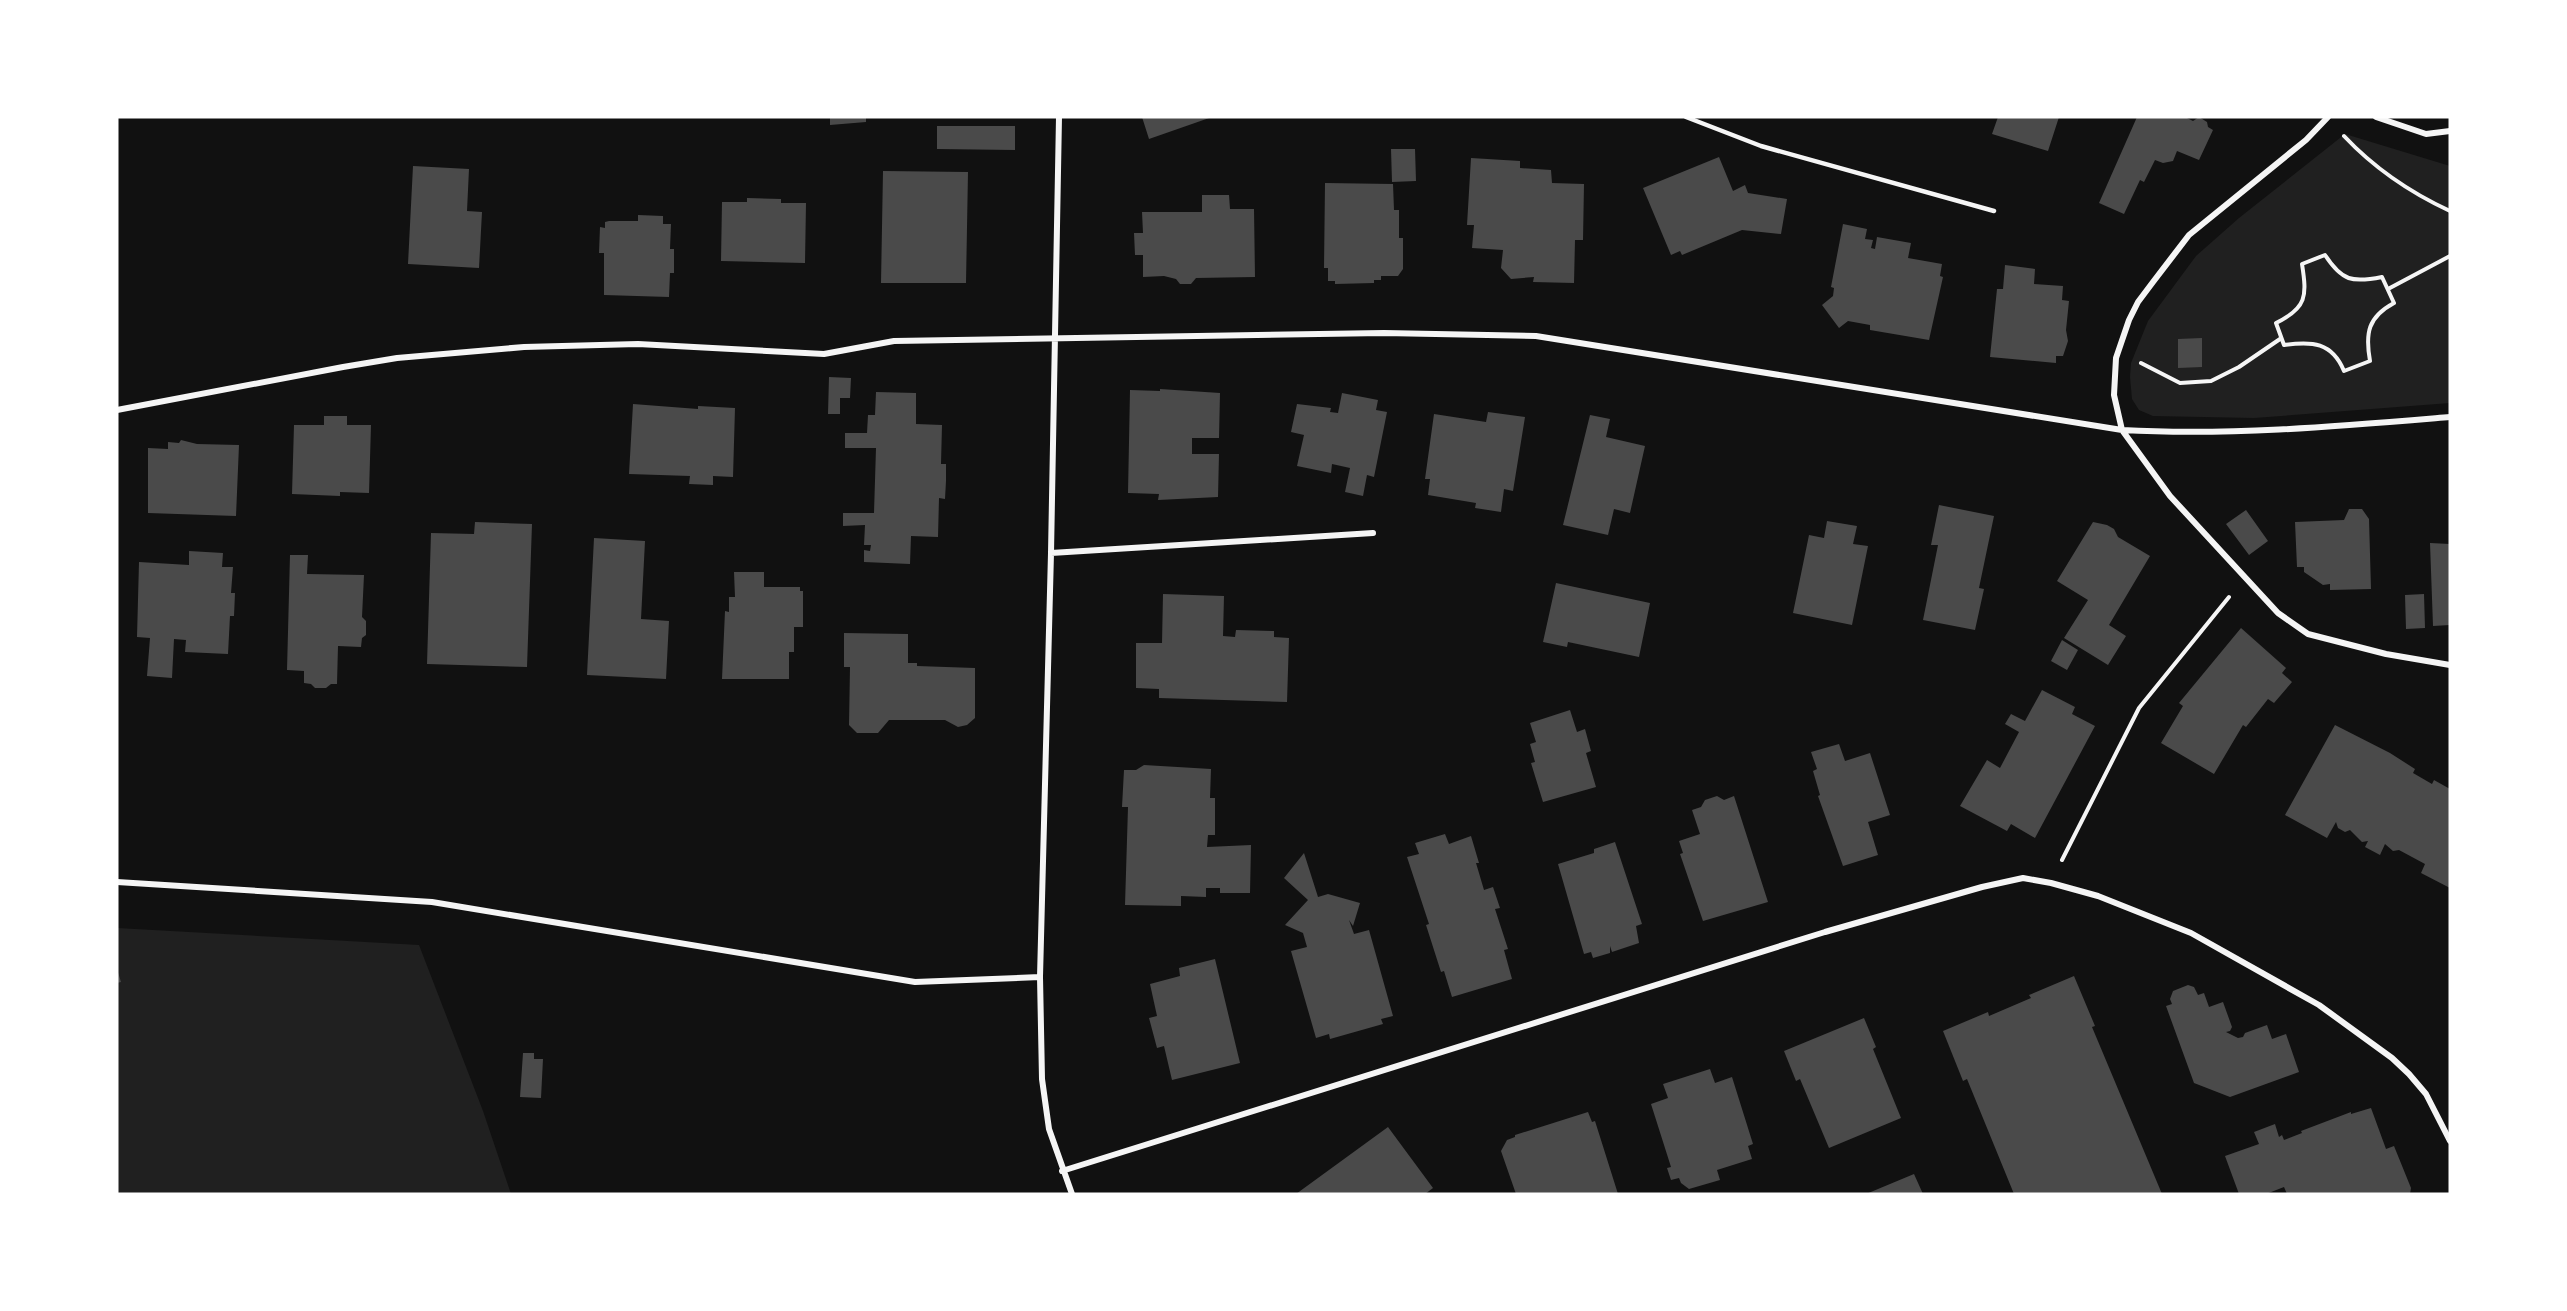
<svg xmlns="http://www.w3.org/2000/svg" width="2567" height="1311" font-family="'Noto Serif',serif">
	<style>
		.green { fill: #202020 }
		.building { fill: #4a4a4a }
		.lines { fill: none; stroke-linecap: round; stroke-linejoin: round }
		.path { stroke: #f5f5f5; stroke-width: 4 }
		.service { stroke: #f5f5f5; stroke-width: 4.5 }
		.minor { stroke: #f5f5f5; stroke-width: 6 }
	</style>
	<rect width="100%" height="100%" fill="#111"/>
	<path class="green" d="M2345 134 2450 166V403L2254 418 2153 416 2139 410 2132 399 2130 377 2131 363 2148 321 2196 256 2239 218Z
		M117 928 419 945 483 1111 511 1194H117Z"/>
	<path class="building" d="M830 117H866V122L830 125Z
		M1142 117H1212L1149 139Z
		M1998 117H2059L2048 151 1992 134Z
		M2137 117H2185L2193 121 2199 117 2207 122 2208 127 2213 130 2199 160 2177 151 2173 161 2163 163 2155 160 2144 182 2140 180 2124 214 2099 203Z
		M937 126H1015V150L937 149Z
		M1391 149H1415L1416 181 1392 182Z
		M1719 157 1733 191 1745 185 1748 193 1787 199 1781 234 1742 230 1682 255 1680 251 1671 255 1643 188Z
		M1471 158 1520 161V168L1551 170 1552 183 1584 184 1583 240H1575L1574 283 1533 282 1534 277 1511 279 1501 268 1503 250 1472 248 1474 225H1467Z
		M413 166 469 169 467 211 482 212 479 268 408 264Z
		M883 171 968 172 966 283H881Z
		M1325 183 1393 184 1394 210H1399V238H1403V269L1398 276H1381V280H1374V283L1335 284V281H1328V268H1324Z
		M1202 195H1229L1230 209H1254L1255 277 1196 278 1191 284H1180L1176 279 1164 276 1143 277V255H1135L1134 233H1143L1142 212H1202Z
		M747 198 781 199V203H806L805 263 721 261 722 202H747Z
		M638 215 663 216V224H671L670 249H674V273H670L669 297 604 295V253H599L600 227 605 228V222L609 221H638Z
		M1843 224 1867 229 1865 239 1873 240 1871 248 1875 249 1877 237 1911 243 1908 258 1942 264 1940 276 1943 277 1929 340 1870 330V325L1848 321 1839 328 1822 305 1833 296 1834 288 1831 287Z
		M2005 265 2035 269 2034 284 2063 286 2062 300 2069 301 2066 330 2068 341 2063 356H2056V363L1990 357 1997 289H2003Z
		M2202 338V367L2178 368V339Z
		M829 377 851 378 850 398H840V414H828Z
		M1160 389 1220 393 1219 438H1192V454H1219L1218 497 1158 500 1159 494 1128 493 1130 390 1160 391Z
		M876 392 916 393V424L942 425 941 464H946V481L945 499 939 498 938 537 911 536 910 564 864 562V550L870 551 871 545H864L865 525 843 526V513H874L876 448H845V433H867L868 415H875Z
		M1342 393 1378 400 1376 410 1387 412 1374 477 1367 475 1363 496 1345 492 1350 468 1332 464 1331 473 1297 466 1304 435 1291 432 1297 404 1331 408 1330 412 1338 413Z
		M633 404 698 409V406L735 408 733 477 713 476V485L689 484 690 476 629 474Z
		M1488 412 1525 417 1513 491 1504 489 1501 512 1475 508 1476 503 1428 495 1430 479H1425L1434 414 1486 422Z
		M1590 415 1610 419 1606 437 1645 446 1630 513 1614 509 1608 535 1563 525Z
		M324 416H347V425H371L369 493 340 492V496L292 494 294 425H324Z
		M181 440 197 444 239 445 236 516 148 513V448L168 449V442L179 443Z
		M1939 505 1994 516 1979 588 1984 589 1975 630 1923 620 1938 545H1931Z
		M2349 509H2362L2369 519 2371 589 2330 590V584L2323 585 2304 572V567H2297L2295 522 2344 520Z
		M2246 510 2268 541 2249 555 2226 524Z
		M1827 521 1857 526 1853 544 1868 546 1852 625 1793 613 1809 535 1824 538Z
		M475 522 532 524 527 667 427 664 431 533 474 534Z
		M2093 522 2107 525 2114 529 2118 537 2150 556 2109 625 2126 636 2108 665 2064 638 2088 600 2057 581Z
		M594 538 645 541 641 619 669 621 666 679 587 675Z
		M2430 543 2450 544V625L2433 626Z
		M189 551 223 553 222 567H233L231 593H235L234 616H230L228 654 185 652 186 640 174 639 172 678 147 676 150 638 137 637 139 562 189 565Z
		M290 555H308L307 574 364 575 362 617 366 621V635L362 638 361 647 338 646 337 684H331L326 688H315L311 684 304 683V671L287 670Z
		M734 572H764V587H800V591H803V627H794V652H789V679H722L725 611 729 612V597H735Z
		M1556 583 1650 603 1639 657 1568 642 1567 647 1543 642Z
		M1163 594 1224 596 1223 636 1235 637 1236 630 1274 631V637L1289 638 1287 702 1159 698V689L1136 688V643H1162Z
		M2424 594 2425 628 2406 629 2405 595Z
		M2241 628 2286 668 2282 673 2292 682 2274 703 2268 699 2246 727 2243 725 2214 774 2161 743 2183 706 2179 703Z
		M844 633 908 634V663H917V666L975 668V718L967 725 958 727 945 720H889L878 733H857L849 725 850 667H844Z
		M2062 640 2078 650 2067 670 2051 661Z
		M2042 690 2075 707 2072 714 2095 726 2035 838 2011 824 2007 831 1960 806 1987 760 2000 768 2019 732 2005 724 2011 714 2025 721Z
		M1570 710 1577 732 1585 729 1591 751 1586 753 1596 787 1543 802 1531 763 1535 762 1530 744 1536 742 1530 723Z
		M2335 725 2390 753 2415 769 2413 773 2432 784 2434 780 2450 789V888L2421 873 2425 864 2399 850 2393 851 2385 844 2380 855 2365 847 2368 841 2362 842 2350 830 2345 832 2338 828 2336 822 2327 838 2285 815Z
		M1839 744 1845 761 1870 753 1890 815 1868 822 1878 855 1843 866 1818 796 1820 795 1813 771 1817 769 1811 752Z
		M1144 765 1211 769 1210 798H1215V835H1208L1207 847 1251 845 1250 893H1220V888H1206V897L1181 896V906L1125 905 1128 807H1122L1124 770H1136Z
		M1717 796 1724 800 1734 796 1768 902 1703 921 1680 854 1683 853 1679 841 1700 834 1692 810 1701 807 1705 800Z
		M1445 834 1449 844 1471 836 1479 863H1476L1484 890 1493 887 1500 908 1495 909 1508 949 1504 950 1512 979 1452 997 1444 971 1441 972 1426 925 1429 924 1407 857 1419 854 1415 843Z
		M1615 842 1642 924 1636 926 1639 943 1612 952 1610 946V953L1593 958 1591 952 1584 954 1558 864 1594 853V849Z
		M1304 853 1318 897 1328 894 1360 903 1353 926 1349 920 1354 934 1369 930 1393 1016 1381 1019 1383 1024 1330 1039 1329 1034 1316 1038 1291 951 1307 947 1303 933 1285 925 1308 900 1284 878Z
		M1215 959 1240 1063 1172 1080 1164 1046 1157 1048 1149 1018 1157 1016 1150 984 1180 976 1179 968Z
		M117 969 121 982 117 983Z
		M2074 976 2095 1026 2092 1027 2162 1194H2014L1967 1079 1963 1081 1943 1031 1988 1012 1989 1016 2031 998 2029 995Z
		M2188 985 2194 987 2198 995 2204 993 2209 1007 2223 1002 2232 1027 2230 1031 2226 1032 2238 1038 2243 1037 2245 1033 2267 1025 2272 1039 2286 1034 2299 1072 2230 1097 2194 1083 2166 1006 2172 1004 2170 999 2173 991Z
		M1864 1018 1876 1047 1873 1049 1901 1118 1829 1148 1800 1079 1796 1081 1784 1051Z
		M523 1053H534V1059H543L541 1098 520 1097Z
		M1710 1069 1715 1083 1732 1077 1753 1144 1748 1146 1752 1159 1717 1170 1720 1180 1689 1189 1681 1183 1679 1178 1671 1180 1667 1168 1671 1167 1651 1104 1668 1098 1663 1084Z
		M2371 1108 2386 1149 2394 1146 2411 1188 2410 1194H2287L2284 1187 2266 1194H2239L2225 1156 2259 1144 2254 1132 2275 1124 2279 1137 2282 1135 2284 1140 2302 1133 2301 1131 2351 1112V1114Z
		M1588 1112 1592 1122 1595 1121 1618 1194H1516L1501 1151 1507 1140 1515 1137V1135Z
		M1388 1127 1433 1188 1425 1194H1296Z
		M1914 1174 1923 1194H1866Z"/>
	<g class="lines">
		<path class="path" d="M2344 136C2375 169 2409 192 2450 211
			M2325 255C2342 281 2352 283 2382 277L2394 303C2368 317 2365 333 2370 361L2344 371C2332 342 2312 341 2284 345L2276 323C2307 308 2307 296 2302 264Z
			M2388 289 2450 256
			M2141 363 2180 383 2211 381 2239 367 2280 339
			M2062 860 2139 708 2229 597"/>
		<path class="service" d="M1686 117 1761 146 1994 211"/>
		<path class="minor" d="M1059 117 1051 553 1040 977 1042 1079 1049 1129 1072 1194
			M2328 117 2306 140 2189 235 2153 282 2138 302 2129 320 2116 358 2114 395 2122 430 2170 496 2278 613 2308 634 2386 654 2450 665
			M2376 117 2426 134 2450 131
			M117 410 343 367 397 358 524 347 638 344 824 354 894 341 1384 333 1536 336 2122 430C2231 436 2342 426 2450 417
			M1051 553 1373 533
			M117 882 432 902 915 982 1040 977
			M1062 1171 1825 932 1982 887 2023 878 2051 883 2098 896 2191 933 2319 1005 2392 1058 2409 1074 2426 1094 2450 1141"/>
	</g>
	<rect width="2567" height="1311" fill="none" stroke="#ffffff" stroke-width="237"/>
</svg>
